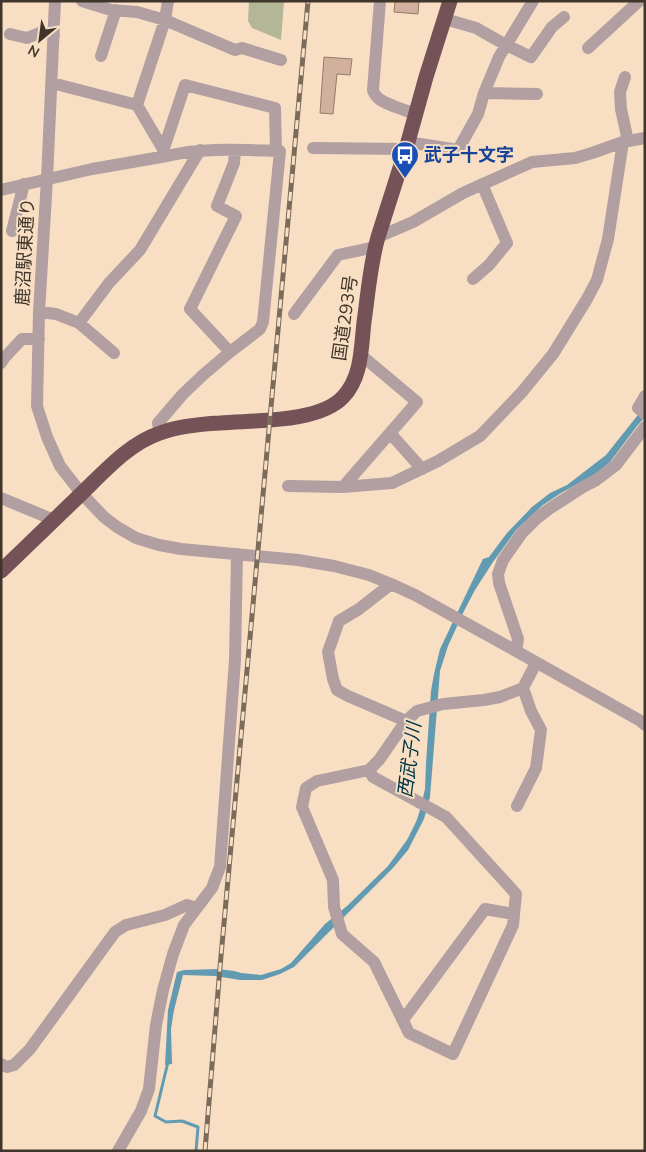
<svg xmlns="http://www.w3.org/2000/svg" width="646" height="1152" font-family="Mulish,'Noto Sans JP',sans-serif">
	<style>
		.green { fill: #b3b697 }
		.water { fill: #629ab1 }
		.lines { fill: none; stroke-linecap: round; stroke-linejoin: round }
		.stream { stroke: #629ab1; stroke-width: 3 }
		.building { fill: #d1b19d; stroke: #977a67 }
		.minor { stroke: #b19fa2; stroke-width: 12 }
		.highway { stroke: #745258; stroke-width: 15 }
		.rail-casing { stroke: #7a6b5b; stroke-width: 5 }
		.rail { stroke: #f8dfc3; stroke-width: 3; stroke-dasharray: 9; stroke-linecap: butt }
		.labels { text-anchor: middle; stroke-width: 4; stroke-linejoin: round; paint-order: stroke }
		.transit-label { font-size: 18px; font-weight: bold; fill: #164399; stroke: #f8dfc3; text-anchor: start }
		.street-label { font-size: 18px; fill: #3f352a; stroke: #f8dfc3 }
		.water-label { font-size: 19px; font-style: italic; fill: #003546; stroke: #f8dfc3 }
	</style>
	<rect width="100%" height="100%" fill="#f8dfc3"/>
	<path class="green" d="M249 1H284L281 40 252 28 248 21Z"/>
	<path class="water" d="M645 406V417L637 426 610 462 597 473 561 493 543 505 517 529 493 562 475 590 464 611 448 646 440 671 430 797 424 819 408 850 393 868 294 967 280 974 262 980H240L215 976 183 975 174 1010 171 1029 172 1064 165 1065 168 1010 177 972 184 970 218 969 234 971 241 973 261 975 281 969 291 963 325 924 347 906 388 866 407 840 416 822 420 810 425 789 426 763 431 691 434 674 440 649 480 565 483 559 489 557 507 533 532 507 550 493 567 485 606 455Z"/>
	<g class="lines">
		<path class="stream" d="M168 1062 155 1116 166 1122 182 1121 198 1127 196 1151"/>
	</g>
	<path class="building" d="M395 1H419L418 14 394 12Z
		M324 57 352 59 350 75 337 74 333 114 320 113Z"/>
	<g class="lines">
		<path class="minor" d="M55 1 47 179 39 312 37 406 47 437 60 466 81 493 104 517 117 527 136 538 159 545 181 549 298 560 334 566 369 575 391 584 415 595 516 651 639 720 645 725
			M82 1 111 10 137 12 165 20 168 1
			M380 1 373 90C374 93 374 94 377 97 383 104 406 110 415 114
			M445 19 476 28 506 45 531 57 552 27 564 17
			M10 34 27 38 42 32 54 35
			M588 48 639 1
			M101 56 116 10
			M625 77 620 92 621 109 628 141
			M52 83 137 105
			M484 93 537 94
			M408 142 458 150 478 114 484 93 499 57 533 1
			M313 148 406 149
			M163 151 185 85 275 108 276 151
			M167 156 137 105 165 20 235 50 242 48 281 60
			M1 190 92 169 167 156C200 147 246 150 280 151L263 322 260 329 230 352 203 375 183 394 158 423 160 433
			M12 231 24 184
			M378 237 413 222 463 193 532 162 575 158 592 153 623 142 645 138
			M473 279 489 265 507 243 482 184
			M39 312 56 314 79 323 109 283 140 250 200 150
			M294 314 338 255 375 247
			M79 323 114 353
			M230 352 190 309 236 216 217 206 234 163 235 150
			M1 363 5 357 22 339H39
			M645 396 638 408 645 414
			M390 433 422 469
			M288 486 343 487 392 483 438 461 480 436 522 392 553 354 587 299 597 280 608 239 623 142
			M343 487 417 402 361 355
			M1 498 54 520
			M391 584 359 609 339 621 328 652 333 679 337 690 348 696 406 721
			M516 651 518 639 499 583 498 574 503 560 522 533 536 519 549 509 583 487 595 481 616 465 645 427
			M369 770 373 777 446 817 516 894 513 925 453 1054 409 1033 374 962 342 934 334 907 333 880 302 807 306 788 317 781Z
			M369 770 379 760 406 721 417 711 443 704 484 700 500 697 523 688 536 663
			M517 806 536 768 541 730 531 711 523 688
			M403 1020 485 909 514 914
			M1 1064 7 1067 14 1065 30 1049 115 932 126 925 165 915 187 905 197 908
			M118 1151 141 1111 149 1089 156 1025 163 990 173 954 184 925 212 888 220 867 235 660 237 554"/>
		<path class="highway" d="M1 571C27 546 54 520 80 495 104 472 128 444 160 433 179 426 200 424 220 423 254 420 319 423 343 397 362 377 361 348 364 322 368 294 370 265 378 237L406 149 426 77 450 1"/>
		<g class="rail-casing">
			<path id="rail" d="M205 1151 220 967 308 1"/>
		</g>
		<use href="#rail" class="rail"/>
	</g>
	<defs>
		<g id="bus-pin" transform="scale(1.4375)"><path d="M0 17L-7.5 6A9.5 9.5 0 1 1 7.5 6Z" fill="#1a4fb4" stroke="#f8dfc3"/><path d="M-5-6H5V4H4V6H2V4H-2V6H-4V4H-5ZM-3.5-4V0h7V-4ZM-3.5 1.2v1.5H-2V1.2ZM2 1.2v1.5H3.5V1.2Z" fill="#fff"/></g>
	</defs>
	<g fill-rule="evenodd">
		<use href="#bus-pin" x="405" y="155"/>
	</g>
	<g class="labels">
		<g class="transit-label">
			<text x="424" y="161">武子十文字</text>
		</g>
		<g class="street-label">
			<text transform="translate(25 252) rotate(-87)" y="6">鹿沼駅東通り</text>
			<text transform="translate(345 318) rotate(-82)" y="6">国道293号</text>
		</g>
		<g class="water-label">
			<text transform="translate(409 760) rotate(-83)" y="7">西武子川</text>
		</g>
	</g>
	<rect width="646" height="1152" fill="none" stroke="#3f352a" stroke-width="5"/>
	<g transform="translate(40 40) rotate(209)" stroke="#f8dfc3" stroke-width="4" paint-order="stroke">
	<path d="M0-4L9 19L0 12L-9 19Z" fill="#3f352a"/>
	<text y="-8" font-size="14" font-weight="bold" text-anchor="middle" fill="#3f352a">N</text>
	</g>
</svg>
